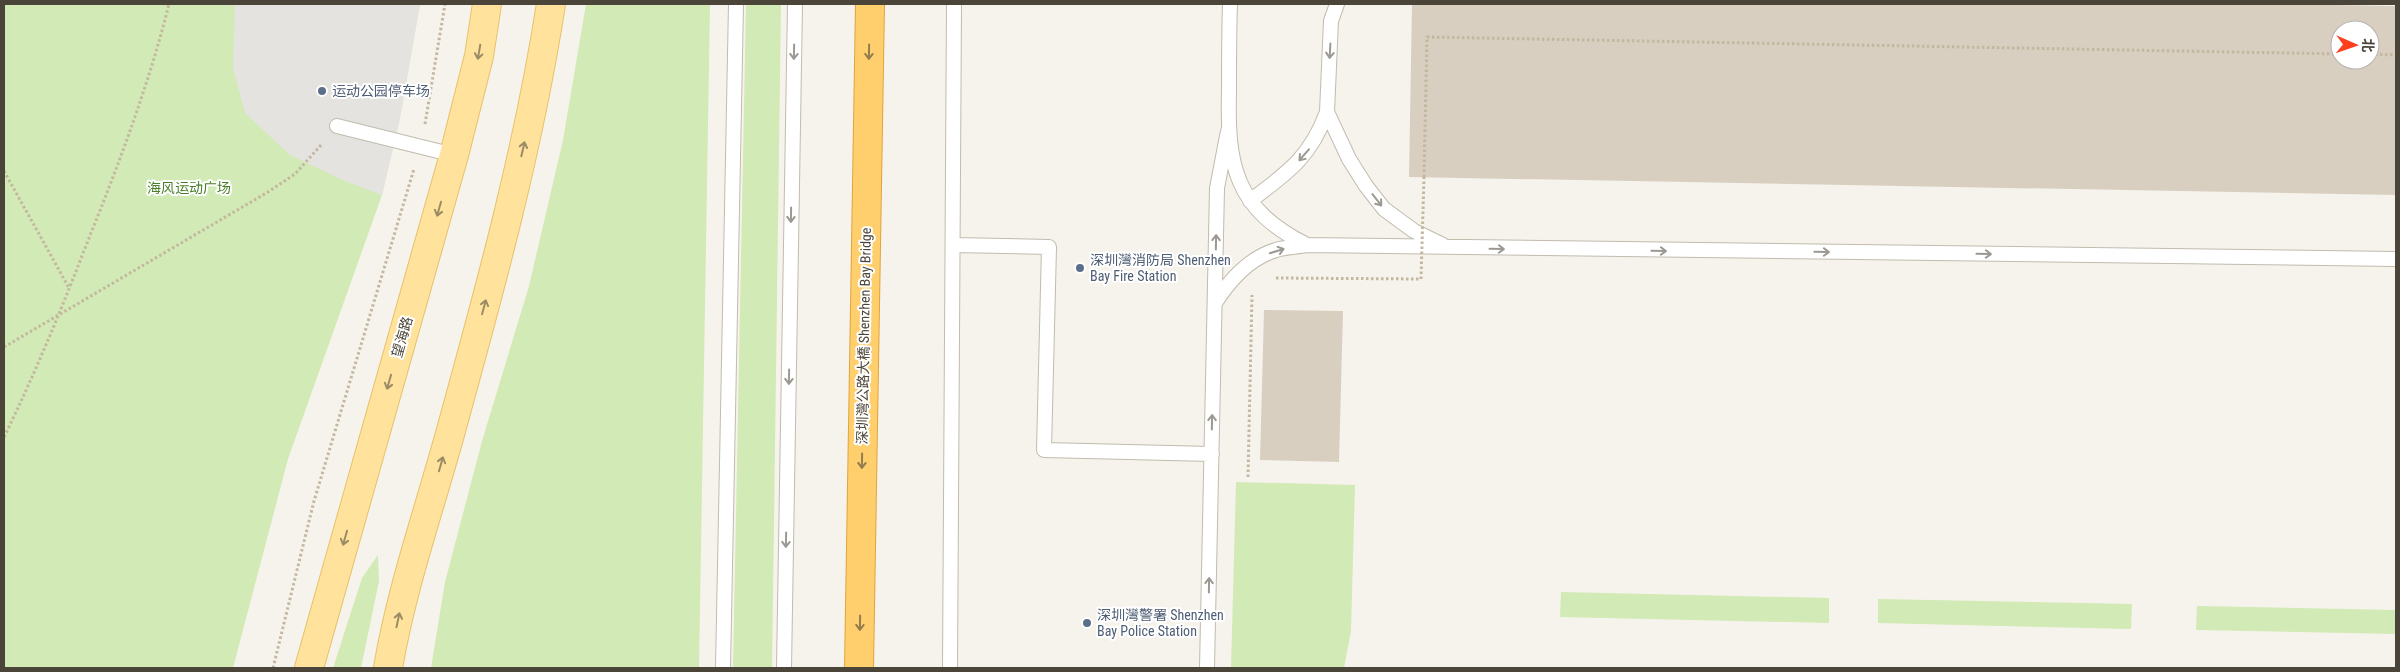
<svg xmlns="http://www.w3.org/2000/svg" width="2400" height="672" font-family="'Roboto Condensed','Noto Sans SC',sans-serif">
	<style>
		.green { fill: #d2eab5 }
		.parking { fill: #e5e3e0 }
		.building { fill: #d8cfc1; fill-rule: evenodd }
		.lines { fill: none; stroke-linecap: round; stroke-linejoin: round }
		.service-casing { stroke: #c2bbae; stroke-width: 16 }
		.primary-casing { stroke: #e6c16a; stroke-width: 30 }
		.motorway-casing { stroke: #e0a43c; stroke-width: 30 }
		.path { stroke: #c4b79f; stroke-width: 3; stroke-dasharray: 2.5 2.5; stroke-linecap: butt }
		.service { stroke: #fff; stroke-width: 14 }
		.primary { stroke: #ffe39c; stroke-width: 28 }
		.motorway { stroke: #ffcf6e; stroke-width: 28 }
		.path-bridge { stroke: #c4b79f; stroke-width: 3; stroke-dasharray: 2.5 2.5; stroke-linecap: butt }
		.oneway { stroke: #9c9892 }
		.oneway2 { stroke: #9c8c66 }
		.oneway3 { stroke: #937c4e }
		.service-dot { fill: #5c6f8a; stroke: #fff; stroke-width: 2 }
		.labels { text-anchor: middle; stroke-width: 4; stroke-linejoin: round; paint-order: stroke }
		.service-label { font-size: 14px; fill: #4e5e75; stroke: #fff; text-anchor: start }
		.park-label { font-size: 14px; fill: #4a7f2a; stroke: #fff }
		.street-label { font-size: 14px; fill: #4b4439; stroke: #fff }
	</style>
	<rect width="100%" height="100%" fill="#f6f3ec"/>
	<path class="green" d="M4 4H420L400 118 382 195 288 459 233 668H4Z
		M586 4H710L699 668H431L445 582 482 441 529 286 563 140Z
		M746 4H781L772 668H733Z
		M1236 482 1355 485 1351 631 1344 668H1231Z
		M378 555 379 581 361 668H333L362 578Z
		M1561 592 1829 598V623L1560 617Z
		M1878 599 2132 604 2131 629 1878 623Z
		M2197 606 2396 610V634L2196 630Z"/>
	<path class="parking" d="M235 4H420L400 118 382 195 345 181 290 155 245 113 233 68Z"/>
	<path class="building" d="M1412 4H2269L2396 6V195L1409 177ZM2340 30H2370V60H2340Z
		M1264 310 1343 311 1339 462 1260 460Z"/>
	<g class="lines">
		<g class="service-casing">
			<path id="service" d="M1230 4C1229 33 1229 62 1229 91 1227 166 1235 209 1307 245
				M1337 4 1331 21 1327 112 1349 159 1366 186 1384 209 1414 231 1443 245
				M337 126 454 155
				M1250 201C1287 173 1310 158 1327 112
				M953 245 1049 247 1044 450 1212 454
				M1215 303C1229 281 1249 258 1276 250 1285 247 1297 247 1307 245L2396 259
				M723 668 736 4
				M784 668 795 4
				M950 668 954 4
				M1207 668 1217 188 1228 131"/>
		</g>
		<g class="primary-casing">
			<path id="primary" d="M309 668 454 155 479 56 487 4
				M388 668C402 585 431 505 453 423 491 285 529 146 551 4"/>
		</g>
		<g class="motorway-casing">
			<path id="motorway" d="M859 668 870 4"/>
		</g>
		<path class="path" d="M2370 54 2396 55
			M425 124 445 4
			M4 171 69 288
			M1424 177 1427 37 2340 54
			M1276 278 1421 279
			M4 347 268 192 295 174 322 144
			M4 437C36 372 63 305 89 238 120 161 149 84 169 4
			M1248 477 1252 295
			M273 668 314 501 414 169"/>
		<use href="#service" class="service"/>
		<use href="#primary" class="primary"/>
		<use href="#motorway" class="motorway"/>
		<path class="path-bridge" d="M1421 279 1424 177"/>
	</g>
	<defs><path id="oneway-shaft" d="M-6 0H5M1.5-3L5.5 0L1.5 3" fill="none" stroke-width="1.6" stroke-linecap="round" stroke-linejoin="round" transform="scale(1.25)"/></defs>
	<g class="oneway">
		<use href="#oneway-shaft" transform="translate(1330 51) rotate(93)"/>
		<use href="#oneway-shaft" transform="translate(794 52) rotate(91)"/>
		<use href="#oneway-shaft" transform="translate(1304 155) rotate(131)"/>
		<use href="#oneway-shaft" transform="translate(1377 200) rotate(52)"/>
		<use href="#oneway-shaft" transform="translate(791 215) rotate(91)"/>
		<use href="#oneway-shaft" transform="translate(1216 242) rotate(-89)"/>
		<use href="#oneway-shaft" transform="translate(1497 249) rotate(1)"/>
		<use href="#oneway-shaft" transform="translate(1277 251) rotate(-17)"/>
		<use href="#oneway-shaft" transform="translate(1659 251) rotate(1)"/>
		<use href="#oneway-shaft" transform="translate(1822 252) rotate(1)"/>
		<use href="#oneway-shaft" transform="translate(1984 254) rotate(1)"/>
		<use href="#oneway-shaft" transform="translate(789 377) rotate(91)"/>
		<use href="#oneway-shaft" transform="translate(1212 422) rotate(-89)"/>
		<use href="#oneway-shaft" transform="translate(786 540) rotate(91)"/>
		<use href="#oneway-shaft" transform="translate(1209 585) rotate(-89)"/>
	</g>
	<g class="oneway2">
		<use href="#oneway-shaft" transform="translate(479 52) rotate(100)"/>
		<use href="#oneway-shaft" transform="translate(523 149) rotate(-77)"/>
		<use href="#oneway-shaft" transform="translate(439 209) rotate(106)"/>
		<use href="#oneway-shaft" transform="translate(484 307) rotate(-75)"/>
		<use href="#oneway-shaft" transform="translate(389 382) rotate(106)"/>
		<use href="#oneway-shaft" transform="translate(441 464) rotate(-74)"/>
		<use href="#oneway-shaft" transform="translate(345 538) rotate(106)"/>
		<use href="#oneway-shaft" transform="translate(398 620) rotate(-78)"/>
	</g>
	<g class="oneway3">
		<use href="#oneway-shaft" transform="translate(869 52) rotate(91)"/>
		<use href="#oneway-shaft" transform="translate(862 461) rotate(91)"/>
		<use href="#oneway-shaft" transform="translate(860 623) rotate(91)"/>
	</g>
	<g class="service-dot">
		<circle cx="322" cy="91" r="5"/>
		<circle cx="1080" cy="268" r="5"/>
		<circle cx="1087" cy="623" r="5"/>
	</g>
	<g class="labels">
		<g class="service-label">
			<text x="332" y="96">运动公园停车场</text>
			<text x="1090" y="265">深圳灣消防局 Shenzhen<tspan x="1090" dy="16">Bay Fire Station</tspan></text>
			<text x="1097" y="620">深圳灣警署 Shenzhen<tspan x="1097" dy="16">Bay Police Station</tspan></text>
		</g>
		<g class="park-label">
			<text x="189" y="193">海风运动广场</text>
		</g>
		<g class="street-label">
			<text transform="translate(864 336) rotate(-89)" y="5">深圳灣公路大橋 Shenzhen Bay Bridge</text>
			<text transform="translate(402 337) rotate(-74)" y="5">望海路</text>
		</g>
	</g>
	<rect width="2400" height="672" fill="none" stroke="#4b4439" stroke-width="10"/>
	<g transform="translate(2355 45) rotate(92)"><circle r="24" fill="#ffffff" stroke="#b7b4b0"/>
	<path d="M0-4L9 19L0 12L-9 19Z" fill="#fc3f1d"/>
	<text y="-8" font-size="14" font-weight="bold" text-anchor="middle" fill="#4b4439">北</text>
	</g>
</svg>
